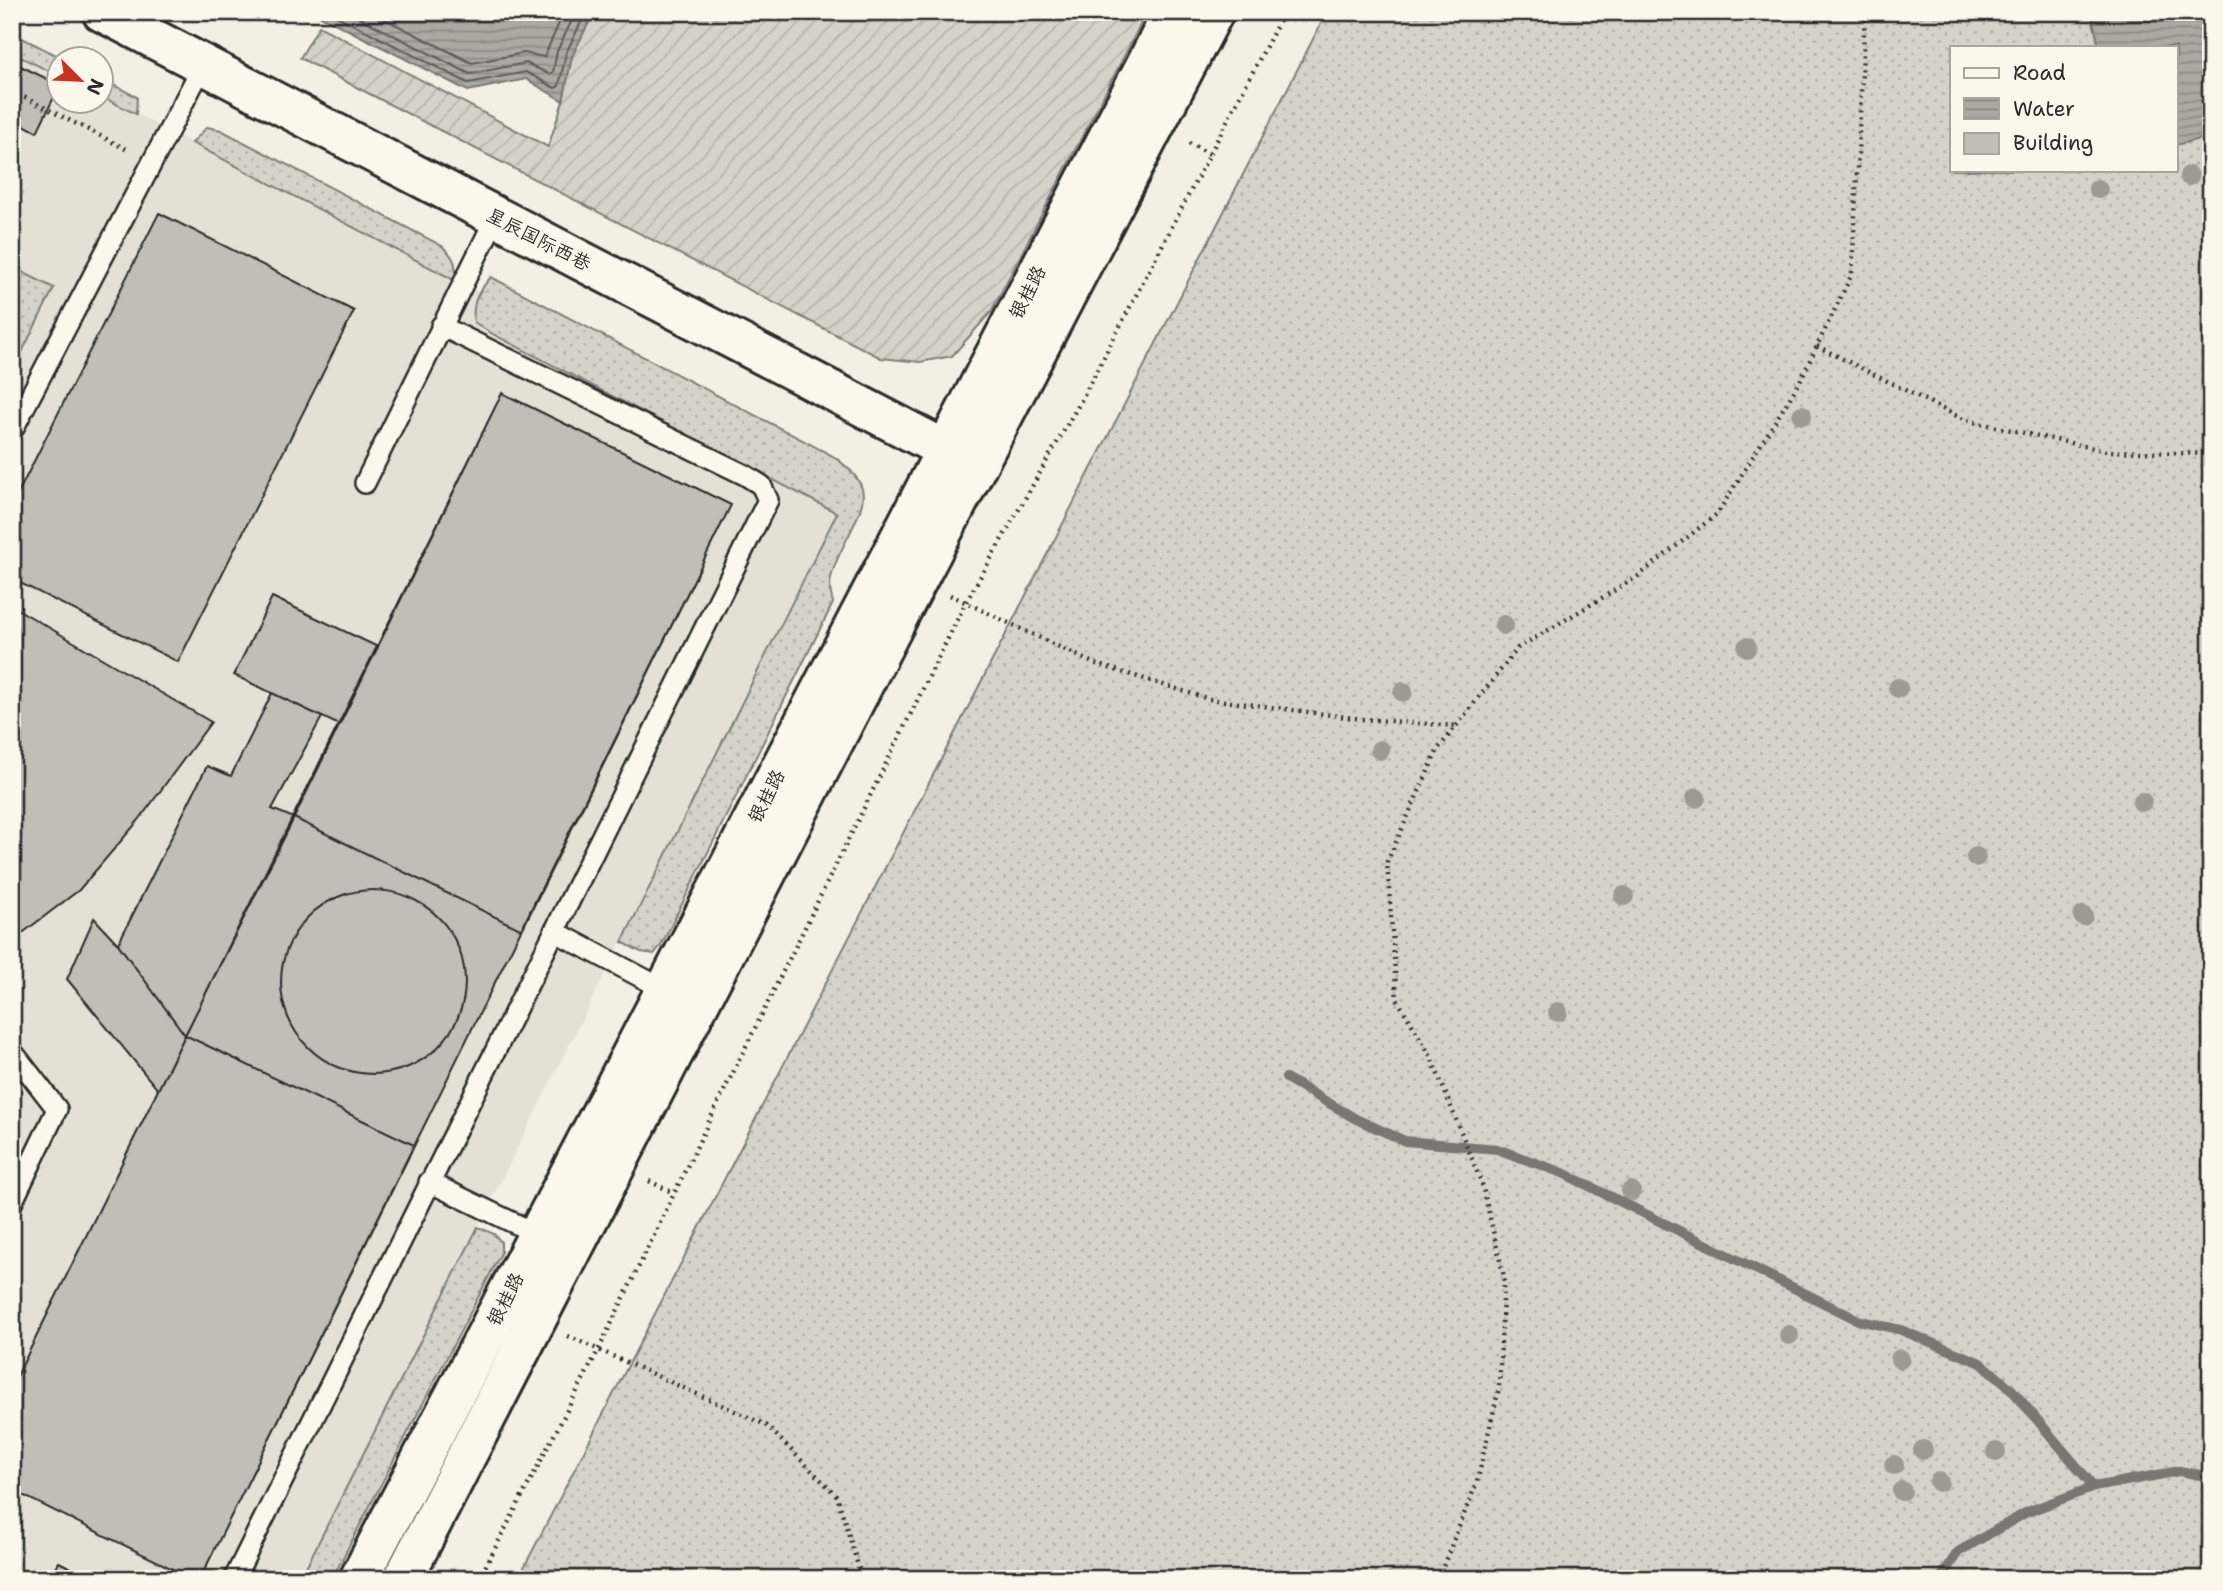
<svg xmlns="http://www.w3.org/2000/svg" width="2223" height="1591" font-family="'Shantell Sans','LXGW WenKai TC',sans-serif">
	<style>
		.built { fill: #e4e0d6 }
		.grass { fill: url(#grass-dots); stroke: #807e7a; stroke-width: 2; fill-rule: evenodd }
		.garden { fill: url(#garden-furrows); stroke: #807e7a; stroke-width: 2 }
		.water { fill: url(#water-rules); stroke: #787772; stroke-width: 2 }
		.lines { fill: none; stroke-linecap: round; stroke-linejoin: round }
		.shore { stroke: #5f5d5b; stroke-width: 2 }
		.stream { stroke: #787772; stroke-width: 10 }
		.building { fill: #c0beb6; stroke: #2b2b2b; stroke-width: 2 }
		.service-casing { stroke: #2b2b2b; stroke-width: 24 }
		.minor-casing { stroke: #2b2b2b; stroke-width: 44 }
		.tertiary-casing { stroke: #2b2b2b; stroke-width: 44 }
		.path { stroke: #2b2b2b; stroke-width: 4.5; stroke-dasharray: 2 5; stroke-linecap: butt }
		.service { stroke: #fbf7ec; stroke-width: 19 }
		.minor { stroke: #fbf7ec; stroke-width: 38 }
		.tertiary { stroke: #fbf7ec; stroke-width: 38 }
		.tree { fill: #9d9a94 }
		.labels { text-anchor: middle; stroke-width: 5; stroke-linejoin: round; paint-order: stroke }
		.street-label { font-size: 19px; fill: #2b2b2b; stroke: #fbf7ec }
	</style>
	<defs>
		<pattern id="grass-dots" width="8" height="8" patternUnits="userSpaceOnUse" patternTransform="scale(1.75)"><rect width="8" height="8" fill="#d5d2c9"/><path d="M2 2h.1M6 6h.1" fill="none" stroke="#b7b4ad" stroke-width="1.8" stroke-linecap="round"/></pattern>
		<pattern id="garden-furrows" width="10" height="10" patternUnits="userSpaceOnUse" patternTransform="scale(1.75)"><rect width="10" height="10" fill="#d5d2c9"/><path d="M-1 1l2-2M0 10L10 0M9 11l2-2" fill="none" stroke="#b7b4ad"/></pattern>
		<pattern id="water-rules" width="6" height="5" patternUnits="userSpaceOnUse" patternTransform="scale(1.75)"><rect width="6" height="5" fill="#aca9a2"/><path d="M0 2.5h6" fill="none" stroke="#8c8a84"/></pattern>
	</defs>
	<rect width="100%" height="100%" fill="#f3efe4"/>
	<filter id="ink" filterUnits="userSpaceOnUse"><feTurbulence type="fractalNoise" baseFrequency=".0143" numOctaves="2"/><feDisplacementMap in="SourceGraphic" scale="14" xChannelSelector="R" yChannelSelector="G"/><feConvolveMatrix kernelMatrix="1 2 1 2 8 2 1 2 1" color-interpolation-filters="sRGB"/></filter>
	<g filter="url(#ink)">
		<path class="built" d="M12 49 59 74 60 102H102V96L851 486 300 1579H12Z"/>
		<path class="grass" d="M1327 12H2211V1579H518ZM1952 47H2176V170H1952Z
			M12 33 64 59 60 60 59 76 12 53Z
			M102 79 137 97 136 114 102 97Z
			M207 127 221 130 442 246C454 257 458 264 454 280L192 143Z
			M12 267 54 288 12 372Z
			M491 277 833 456C844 464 858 475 862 489 869 513 830 557 830 587 830 592 832 598 833 603L662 944 654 954 641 952 622 942 837 513 489 332 474 322C472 301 478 292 491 277Z
			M478 1227 494 1234 501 1242V1253L332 1579H300Z"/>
		<path class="garden" d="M594 12H1147L991 312 952 356 920 362 881 358 300 58 319 26 548 147 563 101 572 56Z"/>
		<path class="water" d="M313 12H594L572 56 563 101 526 79 468 91Z
			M2091 12H2211V136L2176 145V47H2099Z"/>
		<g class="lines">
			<path class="shore" d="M329 12 468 83 526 72 555 88 559 86 566 53 586 12
				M348 12 470 74 526 63 549 74 553 72 557 51 576 12
				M371 12 472 63 524 53 544 57 564 12"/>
			<path class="stream" d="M1286 1078 1356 1119 1405 1141 1497 1149 1563 1173 1858 1320 1901 1330 1981 1363 2012 1390 2094 1487
				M1940 1579 1958 1552 2027 1512 2094 1487 2179 1471 2211 1477"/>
		</g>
		<path class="building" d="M12 62 60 85 37 132 12 119 15 110 12 108Z
			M159 213 354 311 178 662 12 579V505Z
			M502 393 731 505 200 1579H193L12 1490V1386Z
			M502 393 731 505 522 930 294 818Z
			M272 597 378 647 339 725 234 675Z
			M12 606 211 722 139 820 79 890 12 941Z
			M272 693 322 717 272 809 294 818 185 1035 118 944 207 766 231 776Z
			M281 982a92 92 0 1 1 184 0a92 92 0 1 1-184 0Z
			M94 918 118 944 185 1035 158 1090 67 979Z
			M185 1035 414 1145 200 1579H193L12 1490V1386Z
			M59 1562 93 1579H51Z"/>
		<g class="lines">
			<g class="service-casing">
				<path id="service" d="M12 431 203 65
					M365 483 496 217
					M554 931 669 992
					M12 1051 57 1109 12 1203
					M429 1182 545 1238
					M234 1579 768 500 761 485 745 475 441 326"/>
			</g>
			<g class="minor-casing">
				<path id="minor" d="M102 12 975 465"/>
			</g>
			<g class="tertiary-casing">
				<path id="tertiary" d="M359 1579 1173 12
					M403 1579 907 600 1214 12"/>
			</g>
			<path class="path" d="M12 91 126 149
				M1189 143 1210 154
				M1817 346 1965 420 2107 451 2211 454
				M950 595 1093 663 1209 699 1362 719 1456 726
				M649 1181 674 1193
				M568 1336 766 1425 837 1496 862 1579
				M479 1579 599 1349 713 1113 966 602 1082 399 1284 12
				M1438 1579 1477 1482 1499 1388 1504 1277 1482 1184 1431 1057 1397 999 1387 862 1438 749 1518 648 1637 577 1717 514 1798 385 1852 274 1865 12"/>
			<use href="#service" class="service"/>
			<use href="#minor" class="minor"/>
			<use href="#tertiary" class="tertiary"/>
		</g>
		<g class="tree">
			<circle cx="2189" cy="176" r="10"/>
			<circle cx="2098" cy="189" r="10"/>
			<circle cx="1802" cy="415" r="10"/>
			<circle cx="1504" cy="625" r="10"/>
			<circle cx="1747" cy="647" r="10"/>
			<circle cx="1898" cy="688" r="10"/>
			<circle cx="1403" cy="692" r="10"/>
			<circle cx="1380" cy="750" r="10"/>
			<circle cx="1696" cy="798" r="10"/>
			<circle cx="2142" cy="802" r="10"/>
			<circle cx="1976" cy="857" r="10"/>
			<circle cx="1624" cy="896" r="10"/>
			<circle cx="2083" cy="916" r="10"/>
			<circle cx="1558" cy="1012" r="10"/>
			<circle cx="1631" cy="1191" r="10"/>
			<circle cx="1789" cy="1335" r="10"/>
			<circle cx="1900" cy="1359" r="10"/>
			<circle cx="1923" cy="1450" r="10"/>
			<circle cx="1996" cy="1452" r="10"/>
			<circle cx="1894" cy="1465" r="10"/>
			<circle cx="1939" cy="1482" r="10"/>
			<circle cx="1902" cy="1491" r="10"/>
		</g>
	</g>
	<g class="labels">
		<g class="street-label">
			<text transform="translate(539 239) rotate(27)" y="7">星辰国际西巷</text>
			<text transform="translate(1027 292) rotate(-63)" y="7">银桂路</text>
			<text transform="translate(766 796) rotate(-63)" y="7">银桂路</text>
			<text transform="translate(505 1299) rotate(-63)" y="7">银桂路</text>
		</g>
	</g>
	<rect width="2223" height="1591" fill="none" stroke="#fbf7ec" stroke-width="42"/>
	<rect x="21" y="21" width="2181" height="1549" fill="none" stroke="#2b2b2b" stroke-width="2.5" filter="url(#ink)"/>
	<rect x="1950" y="46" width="228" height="126" fill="#fbf7ec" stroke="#a8a59f" stroke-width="2"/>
	<rect x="1964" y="68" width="35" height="10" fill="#fbf7ec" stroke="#a8a59f" stroke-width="2"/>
	<text x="2013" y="80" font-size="21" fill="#2b2b2b">Road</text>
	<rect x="1964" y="98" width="35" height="21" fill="url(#water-rules)" stroke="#a8a59f" stroke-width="2"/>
	<text x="2013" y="116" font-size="21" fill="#2b2b2b">Water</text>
	<rect x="1964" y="133" width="35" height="21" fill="#c0beb6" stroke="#a8a59f" stroke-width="2"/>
	<text x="2013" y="150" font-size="21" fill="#2b2b2b">Building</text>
	<g transform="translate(80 80) rotate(114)"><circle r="33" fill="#fbf7ec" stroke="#a8a59f" stroke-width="2"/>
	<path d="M0-5L12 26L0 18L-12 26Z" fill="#c8321e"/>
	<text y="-10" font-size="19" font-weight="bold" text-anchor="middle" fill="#2b2b2b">N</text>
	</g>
</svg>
